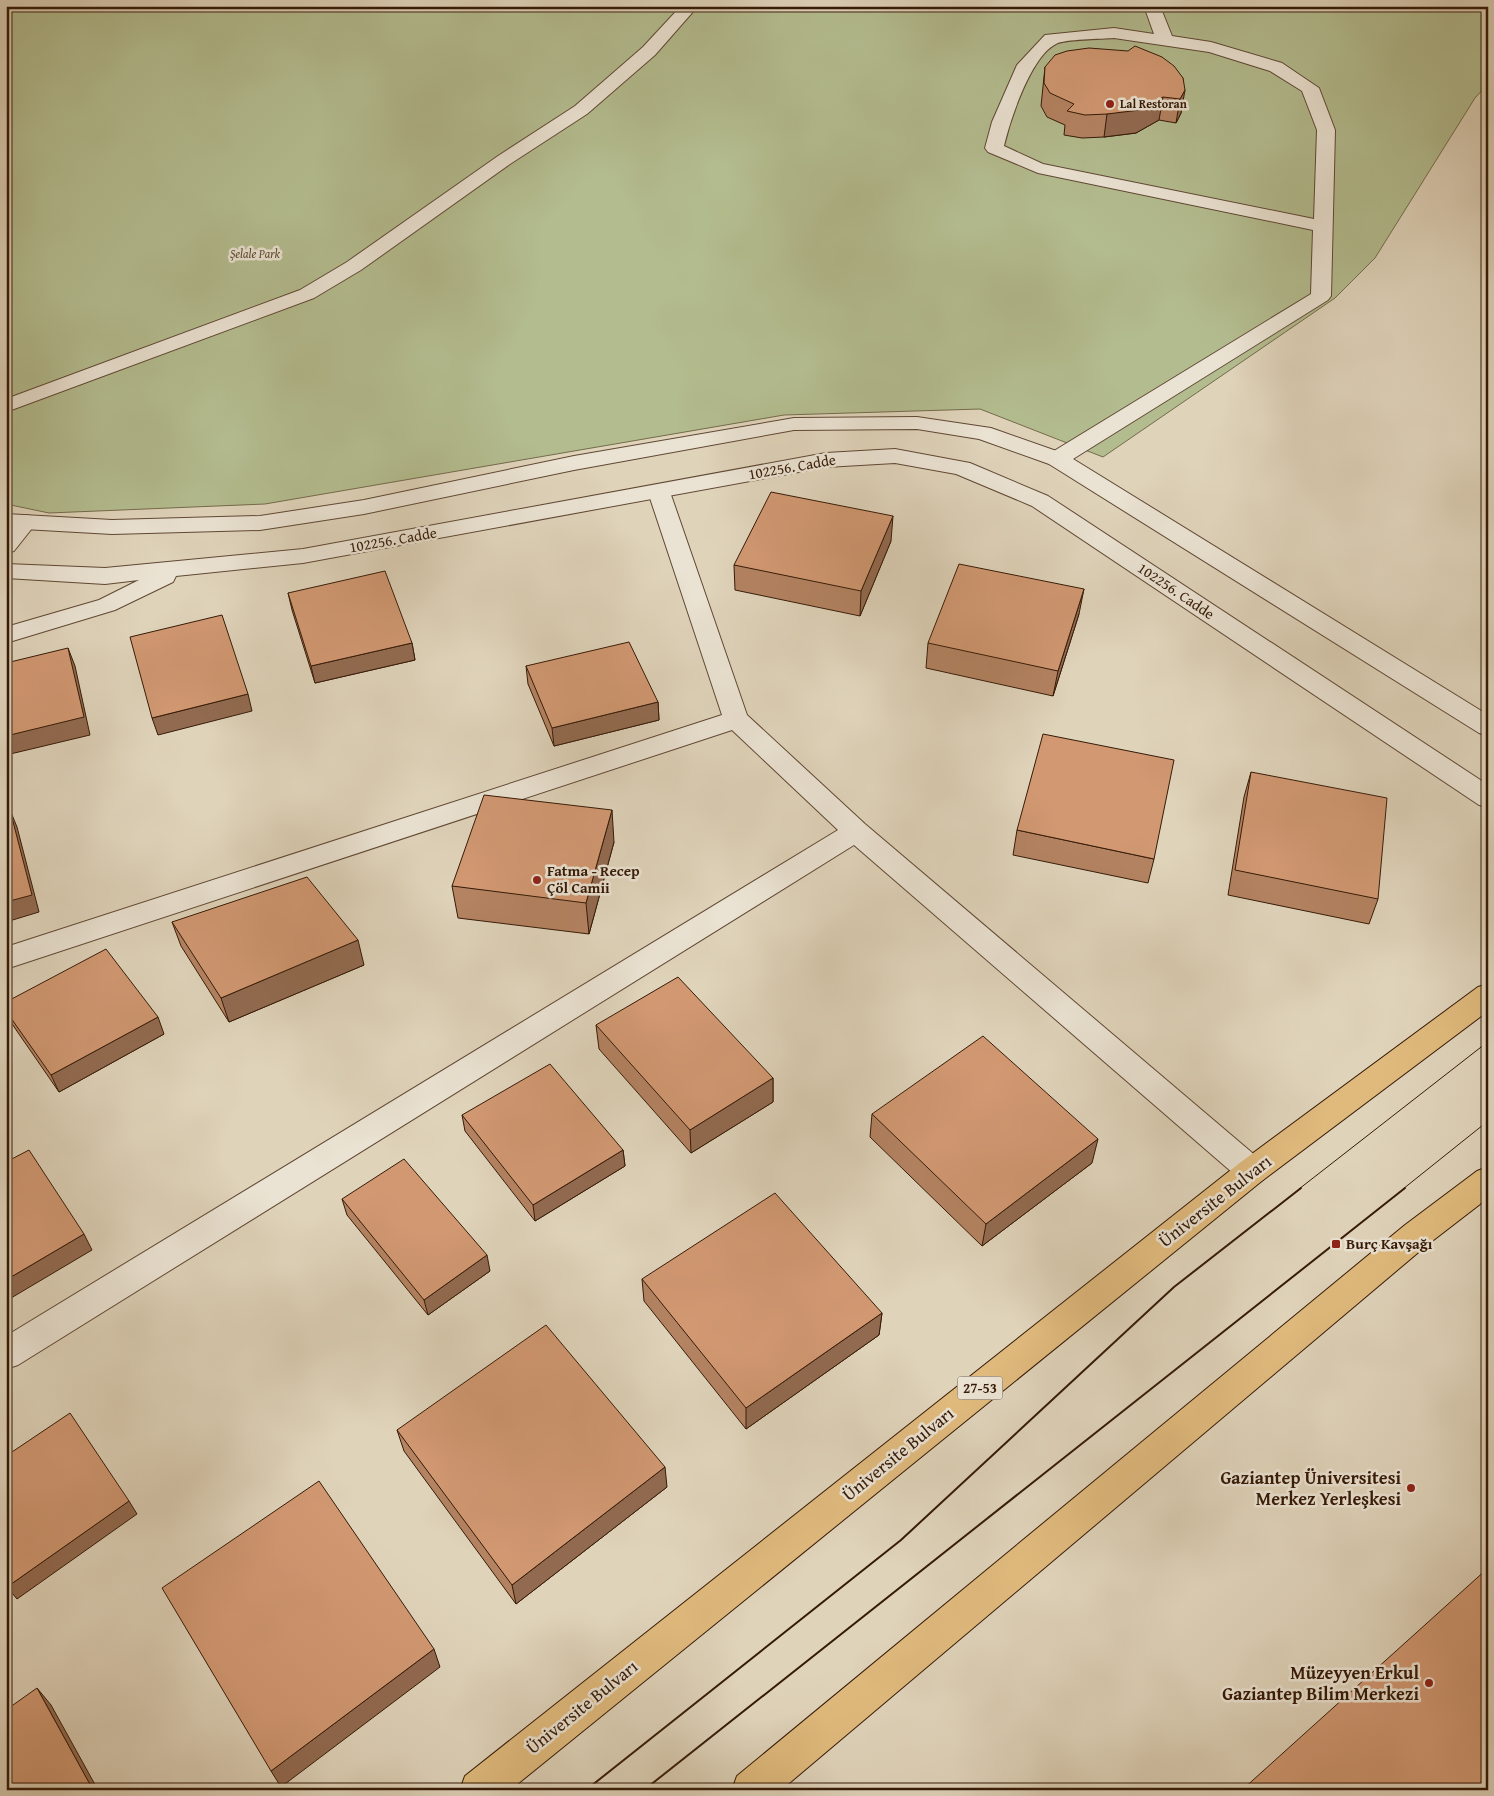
<svg xmlns="http://www.w3.org/2000/svg" width="1494" height="1796" font-family="'Gentium Book Plus',serif">
	<style>
		.green { fill: #b3bc8f; stroke: #746b4b }
		.lines { fill: none; stroke-linecap: round; stroke-linejoin: round }
		.service-casing { stroke: #604834; stroke-width: 2 }
		.minor-casing { stroke: #604834; stroke-width: 2 }
		.tertiary-casing { stroke: #604834; stroke-width: 2 }
		.primary-casing { stroke: #351a07; stroke-width: 2 }
		.service { fill: #eae2d2; fill-rule: evenodd }
		.minor { fill: #eae2d2; fill-rule: evenodd }
		.tertiary { fill: #eae2d2; fill-rule: evenodd }
		.primary { fill: #e0ba7d; fill-rule: evenodd }
		.tram-far1 { stroke: #351a07; stroke-width: 1 }
		.tram { stroke: #351a07; stroke-width: 2 }
		.wall { fill: #b48362; stroke: #351a07 }
		.shaded-wall { fill: #926a50; stroke: #351a07 }
		.building { fill: #d19872; stroke: #351a07 }
		.poi-dot { fill: #8f2418; stroke: #eae2d2; stroke-width: 2 }
		.labels { text-anchor: middle; stroke-width: 5; stroke-linejoin: round; paint-order: stroke }
		.far-poi-label { font-size: 12px; font-weight: bold; fill: #351a07; stroke: #eae2d2; text-anchor: start }
		.far-park-label { font-size: 12px; font-style: italic; fill: #5b4b30; stroke: #eae2d2 }
		.shield { fill: #eae2d2; stroke: #6b5644; stroke-width: 1 }
		.shield-label { font-size: 14px; font-weight: bold; fill: #351a07 }
		.street-label { font-size: 15px; fill: #351a07; stroke: #eae2d2 }
		.poi-label { font-size: 15px; font-weight: bold; fill: #351a07; stroke: #eae2d2; text-anchor: start }
		.near-street-label { font-size: 18px; fill: #351a07; stroke: #eae2d2 }
		.near-poi-label { font-size: 18px; font-weight: bold; fill: #351a07; stroke: #eae2d2; text-anchor: end }
	</style>
	<rect width="100%" height="100%" fill="#dfd3ba"/>
	<filter id="stains"><feTurbulence type="fractalNoise" baseFrequency=".004" numOctaves="4"/><feColorMatrix values="0 0 0 0 .2 0 0 0 0 .09 0 0 0 0 .02 0 0 0 .5 -.17"/></filter>
	<radialGradient id="worn" r=".72"><stop offset=".6" stop-color="#630" stop-opacity="0"/><stop offset="1" stop-color="#630" stop-opacity=".3"/></radialGradient>
	<path class="green" d="M6 6H1488V84L1475 98 1375 258 1335 298 1103 457 980 409 784 415 265 504 49 513 6 504Z"/>
	<g class="lines">
		<g class="service-casing">
			<path id="service" d="M681 6H698L655 55 587 114 510 164 361 270 314 298 6 412V399L300 290 347 262 498 156 575 106 643 47Z
				M1144 6H1160L1172 36 1211 42 1282 63 1319 88 1335 130 1331 296 1328 300 1065 464 1057 466 1049 464 1046 459 1049 454 1311 294 1313 230 1038 173 988 152 985 148 992 122 1017 65 1045 35 1114 28 1154 34ZM1114 38 1209 52 1270 71 1302 91 1317 130 1314 219 1043 164 1004 146C1010 120 1031 56 1056 44 1064 39 1102 39 1114 38Z"/>
		</g>
		<g class="minor-casing">
			<path id="minor" d="M659 485 667 487 670 492 747 715 865 824 1263 1162 1267 1171 1263 1180 1252 1184 1241 1180 854 845 18 1365 6 1369V1336L838 830 732 730 6 969V947L722 715 648 492 651 487Z
				M26 515 34 517 37 522 14 551 6 553V531L18 517Z"/>
		</g>
		<g class="tertiary-casing">
			<path id="tertiary" d="M917 417 991 428 1065 454 1488 715V736L1479 733 1049 464 979 439 917 429 794 430 574 470 364 514 260 530 112 534 6 528V514L112 520 260 516 364 500 574 456 794 418Z
				M895 449 970 463 1048 496 1488 785V807L1479 805 1032 506 956 474 895 463 826 467 303 563 176 576 173 582 115 610 6 643V627L99 600 139 580 105 584 6 578V564L105 568 303 549 826 453Z"/>
		</g>
		<g class="primary-casing">
			<path id="primary" d="M1488 984V1011L1263 1180 510 1790H460L465 1776 1241 1162 1478 987Z
				M1488 1167V1198L1427 1245 781 1790H732L737 1776 1405 1225 1477 1171Z"/>
		</g>
		<use href="#service" class="service"/>
		<use href="#minor" class="minor"/>
		<use href="#tertiary" class="tertiary"/>
		<use href="#primary" class="primary"/>
		<path class="tram-far1" d="M1299 1189 1485 1044
			M1403 1189 1488 1121"/>
		<path class="tram" d="M586 1790 901 1540 1174 1287 1301 1188
			M644 1790 1405 1188"/>
	</g>
	<path class="wall" d="M1045 67 1183 78 1181 113 1176 123 1159 120 1136 133 1104 137 1082 138 1064 135 1065 125 1047 117 1041 106Z
		M891 541 860 616 735 590 734 565Z
		M288 593 412 643 415 660 315 683 292 610Z
		M1079 614 1053 696 926 668 928 643Z
		M526 666 658 702 659 720 554 746 528 684Z
		M1251 772 1378 899 1369 924 1228 895 1244 797Z
		M1017 830 1154 859 1148 883 1013 855Z
		M614 842 589 934 458 918 452 886Z
		M172 922 364 965 229 1022 181 946Z
		M6 1002 164 1034 59 1092 10 1021 6 1013Z
		M596 1025 773 1078V1102L691 1153 599 1049Z
		M872 1114 1092 1163 982 1246 870 1137Z
		M462 1115 623 1150 625 1166 535 1221 465 1131Z
		M342 1199 490 1271 428 1315 347 1215Z
		M642 1279 882 1313 879 1335 746 1429 644 1301Z
		M397 1430 667 1487 516 1604 404 1451Z"/>
	<path class="shaded-wall" d="M1185 90 1181 113 1176 123 1180 99Z
		M1163 97 1159 120 1136 133 1104 137 1107 114Z
		M893 516 891 541 860 616 861 591Z
		M1084 589 1079 614 1053 696 1058 671Z
		M412 643 415 660 315 683 311 666Z
		M68 648 75 666 90 735 6 755V736Z
		M248 694 252 711 158 735 152 718Z
		M658 702 659 720 554 746 552 728Z
		M10 810 17 827 39 912 6 922Z
		M612 810 614 842 589 934 586 903Z
		M358 940 364 965 229 1022 221 998Z
		M158 1017 164 1034 59 1092 51 1075Z
		M773 1078V1102L691 1153 690 1130Z
		M1098 1139 1092 1163 982 1246 986 1224Z
		M623 1150 625 1166 535 1221 533 1205Z
		M84 1234 92 1250 6 1301V1280Z
		M487 1255 490 1271 428 1315 424 1300Z
		M882 1313 879 1335 746 1429V1408Z
		M665 1467 667 1487 516 1604 512 1585Z
		M129 1501 137 1514 17 1599 7 1587Z
		M434 1649 440 1667 281 1787 271 1771Z
		M37 1688 51 1705 98 1790H93Z"/>
	<path class="building" d="M1135 46 1162 57 1174 66 1183 78 1185 90 1180 99 1163 97 1140 110 1107 114 1085 115 1067 111 1074 104 1050 93 1044 83 1045 67 1055 55 1067 51 1089 48 1128 51Z
		M771 492 893 516 861 591 734 565Z
		M959 564 1084 589 1058 671 928 643Z
		M385 571 412 643 311 666 288 593Z
		M222 615 248 694 152 718 130 637Z
		M629 642 658 702 552 728 526 666Z
		M68 648 84 717 6 736V663Z
		M1043 734 1174 760 1154 859 1017 830Z
		M1251 772 1387 798 1378 899 1235 870Z
		M484 795 612 810 586 903 452 886Z
		M10 810 32 895 6 902V811Z
		M307 877 358 940 221 998 172 922Z
		M106 949 158 1017 51 1075 6 1011V1002Z
		M678 977 773 1078 690 1130 596 1025Z
		M983 1036 1098 1139 986 1224 872 1114Z
		M550 1064 623 1150 533 1205 462 1115Z
		M29 1150 84 1234 6 1280V1162Z
		M404 1159 487 1255 424 1300 342 1199Z
		M775 1193 882 1313 746 1408 642 1279Z
		M546 1325 665 1467 512 1585 397 1430Z
		M70 1413 129 1501 7 1587 6 1585V1456Z
		M319 1481 434 1649 271 1771 162 1588Z
		M1488 1568V1790H1242Z
		M37 1688 93 1790H6V1710Z"/>
	<g class="poi-dot">
		<circle cx="1110" cy="104" r="5"/>
		<circle cx="537" cy="880" r="5"/>
		<rect x="1331" y="1239" width="10" height="10" rx="2.5"/>
		<circle cx="1411" cy="1488" r="5"/>
		<circle cx="1429" cy="1683" r="5"/>
	</g>
	<g class="labels">
		<g class="far-poi-label">
			<text x="1120" y="108">Lal Restoran</text>
		</g>
		<g class="far-park-label">
			<text x="255" y="258">Şelale Park</text>
		</g>
		<rect class="shield" x="957.5" y="1376.5" width="45" height="23" rx="4"/>
		<g class="shield-label">
			<text x="980" y="1393">27-53</text>
		</g>
		<g class="street-label">
			<text transform="translate(792 467) rotate(-10)" y="5">102256. Cadde</text>
			<text transform="translate(393 540) rotate(-10)" y="5">102256. Cadde</text>
			<text transform="translate(1176 591) rotate(34)" y="5">102256. Cadde</text>
		</g>
		<g class="poi-label">
			<text x="547" y="876">Fatma - Recep<tspan x="547" dy="17">Çöl Camii</tspan></text>
			<text x="1346" y="1249">Burç Kavşağı</text>
		</g>
		<g class="near-street-label">
			<text transform="translate(1215 1201) rotate(-38)" y="6">Üniversite Bulvarı</text>
			<text transform="translate(898 1454) rotate(-39)" y="6">Üniversite Bulvarı</text>
			<text transform="translate(582 1707) rotate(-39)" y="6">Üniversite Bulvarı</text>
		</g>
		<g class="near-poi-label">
			<text x="1401" y="1484">Gaziantep Üniversitesi<tspan x="1401" dy="21">Merkez Yerleşkesi</tspan></text>
			<text x="1419" y="1679">Müzeyyen Erkul<tspan x="1419" dy="21">Gaziantep Bilim Merkezi</tspan></text>
		</g>
	</g>
	<rect width="1494" height="1796" fill="none" stroke="#dfd3ba" stroke-width="25"/>
	<rect x="8" y="8" width="1479" height="1781" fill="none" stroke="#351a07" stroke-width="2.5"/>
	<rect x="12" y="12" width="1469" height="1771" fill="none" stroke="#351a07"/>
	<rect width="100%" height="100%" filter="url(#stains)"/>
	<rect width="100%" height="100%" fill="url(#worn)"/>
</svg>
